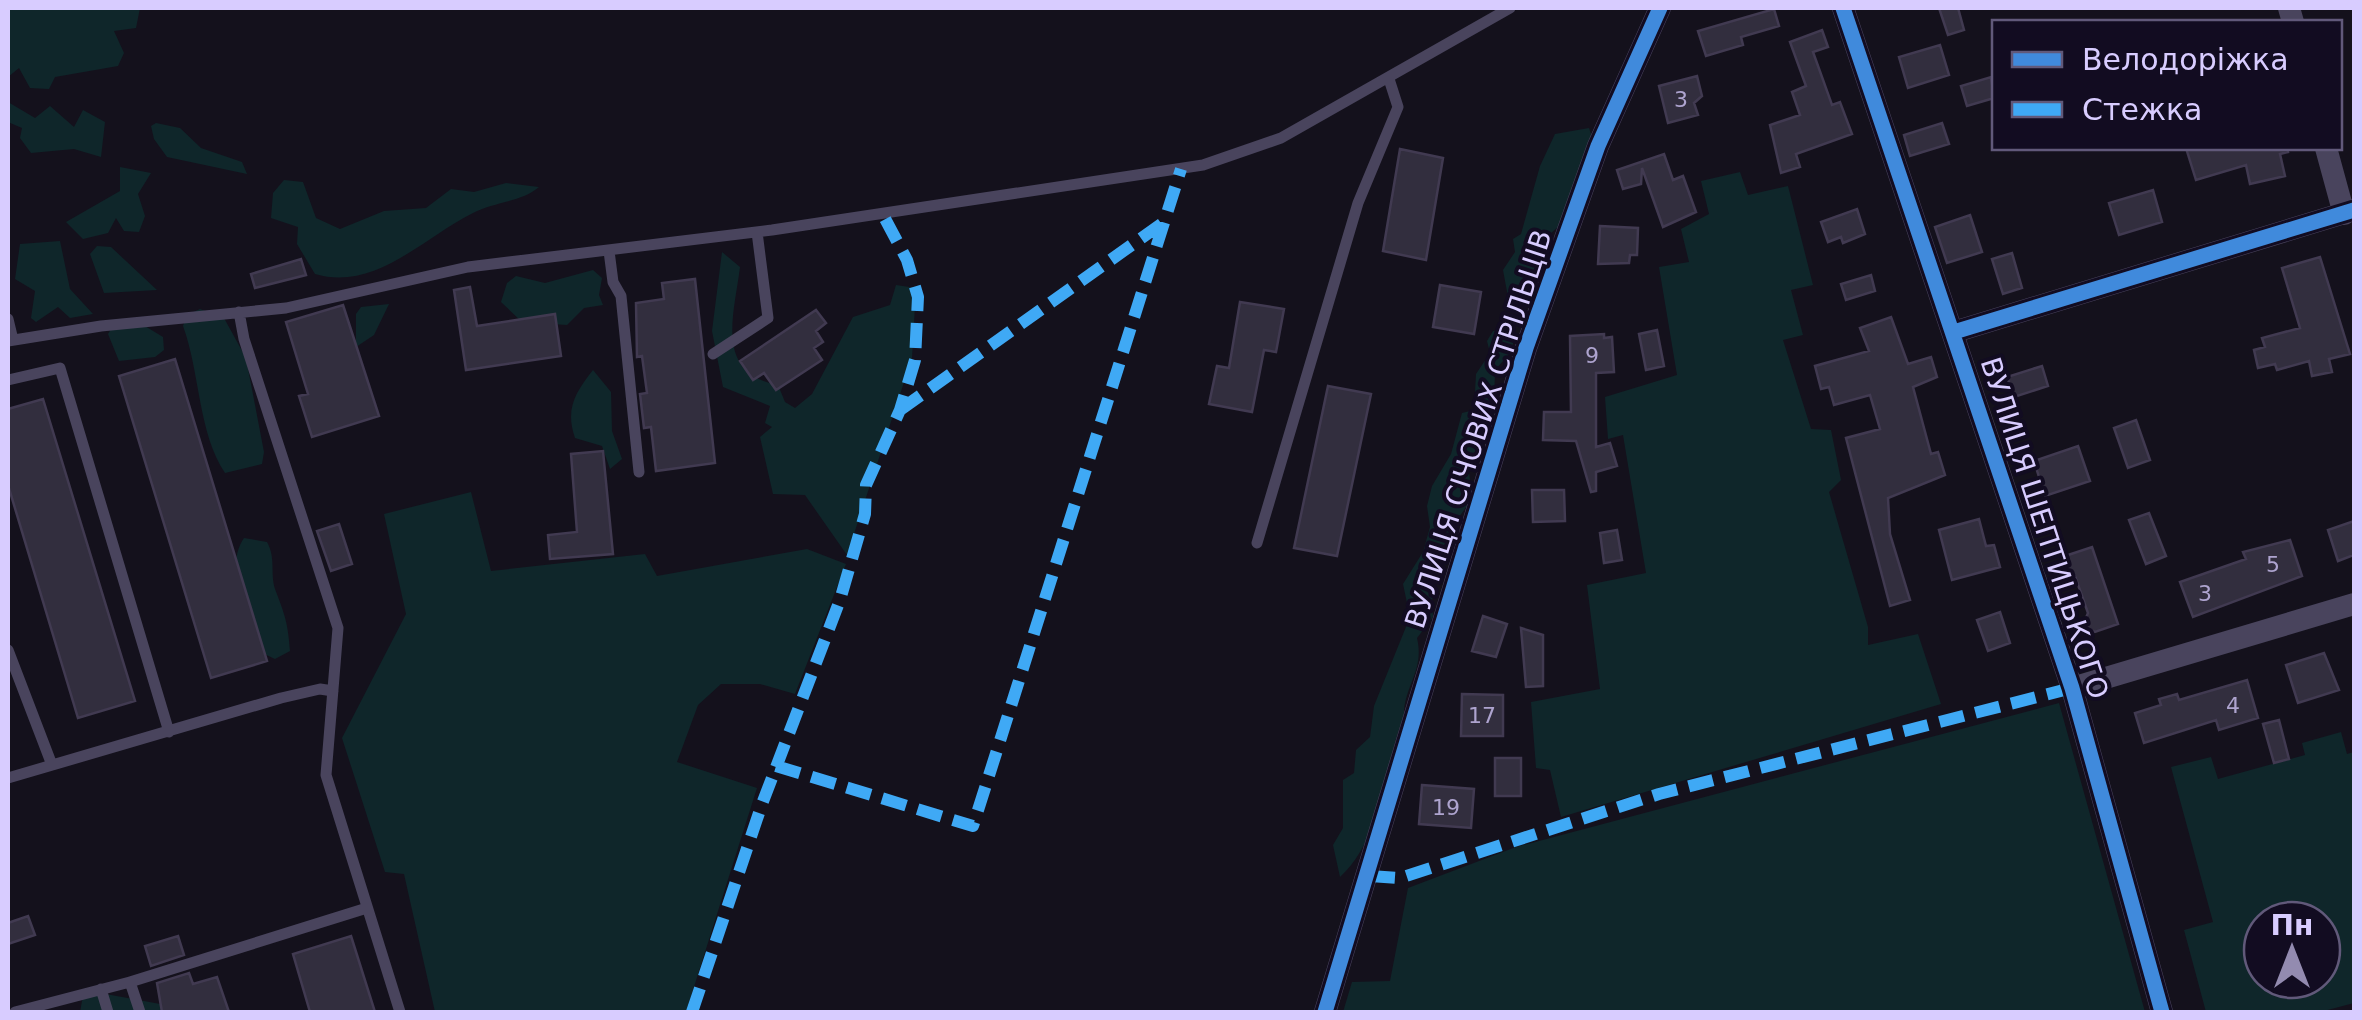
<svg xmlns="http://www.w3.org/2000/svg" width="2362" height="1020" font-family="'DejaVu Sans',sans-serif">
	<style>
		.green { fill: #0f262a; fill-rule: evenodd }
		.building { fill: #322e3e; stroke: #413a51; stroke-width: 2.5 }
		.lines { fill: none; stroke-linecap: round; stroke-linejoin: round }
		.lane { stroke: #49445d; stroke-width: 11 }
		.street { stroke: #49445d; stroke-width: 22 }
		.quiet { stroke: #3fa9f5; stroke-width: 12; stroke-dasharray: 25 12; stroke-linecap: butt }
		.cycleway-casing { stroke: #120c21; stroke-width: 21 }
		.cycleway { stroke: #408adc; stroke-width: 15 }
		.labels { text-anchor: middle; stroke-width: 8; stroke-linejoin: round; paint-order: stroke }
		.number-label { font-size: 22px; fill: #aea4cf }
		.street-label { font-size: 28px; fill: #d8ccff; stroke: #120c21 }
	</style>
	<rect width="100%" height="100%" fill="#14111c"/>
	<path class="green" d="M8 8H140L136 28 114 31 124 53 118 66 55 77 49 89 30 88 19 68 8 77Z
		M8 102 35 118 50 106 74 127 83 110 105 122 101 157 74 149 31 153 20 138 22 128 8 122Z
		M156 123 180 128 201 148 242 162 247 174 167 157 154 139 151 126Z
		M1589 128 1593 140 1558 227 1542 241 1533 278 1519 301 1508 297 1503 270 1515 252 1513 239 1521 234 1540 166 1555 134Z
		M120 167 151 173 138 194 145 216 139 232 124 231 116 218 108 233 83 239 66 222 120 191Z
		M1740 172 1748 195 1788 186 1813 285 1791 290 1803 335 1783 340 1811 429 1831 430 1841 480 1829 492 1868 627V645L1918 634 1941 704 1561 817 1550 770 1536 768 1531 702 1600 689 1587 585 1646 573 1623 435 1608 439 1605 397 1677 375 1659 267 1689 262 1681 229 1709 214 1701 181Z
		M284 180 303 182 316 218 340 229 384 211 426 208 451 189 474 192 506 183 539 187C522 202 493 202 473 213 424 237 375 292 315 274L297 244 298 227 271 218 273 193Z
		M60 241 70 289 93 314 70 318 58 307 36 322 31 318 35 291 15 279 20 244Z
		M97 246 111 247 157 290 104 293 90 254Z
		M722 252 740 267C734 316 714 373 778 385L785 402 795 408 812 394 853 317 890 305 896 285 916 288 912 358 847 555 805 495 773 494 760 437 772 427 765 423 770 406 723 387 712 331Z
		M593 270 602 278 599 295 603 305 584 308 567 325 522 322 501 302 507 283 516 276 545 283Z
		M389 304 374 335 356 347V314L361 307Z
		M200 309 224 318 246 358 264 452 262 464 225 473C198 433 200 372 183 326L187 315Z
		M135 320 163 337 164 350 155 357 119 361 108 334 116 321Z
		M1511 327 1515 335 1511 352 1495 370 1494 406 1483 430 1482 451 1469 471 1472 499 1454 524 1449 556 1432 589 1433 617 1417 638C1425 671 1403 687 1404 716 1383 767 1383 838 1340 877L1333 845 1343 828V780L1354 773 1356 750 1370 737 1374 706 1410 617 1403 584 1423 552 1430 527 1427 506 1432 486 1451 454 1462 413 1474 410 1476 374 1490 353 1487 341 1493 331Z
		M593 370 611 392 612 431 622 459 610 469 602 446 575 438C565 409 575 393 593 370Z
		M471 492 491 571 645 554 657 576 807 549 846 564 795 694 760 684H721L698 705 677 762 757 788 686 1012H435L404 874 385 872 342 738 406 614 384 514Z
		M244 538 267 542C276 558 270 573 275 589 285 615 288 623 290 651L275 659 256 650C248 617 223 568 244 538Z
		M2059 703 2145 1012H1343L1352 982 1390 981 1408 888 1516 847Z
		M2341 732 2347 754 2354 752V1003L2320 1012H2206L2184 930 2213 922 2171 767 2211 757 2218 779 2305 755 2302 743ZM2262 920H2322V980H2262Z
		M84 990 171 1006 175 1012H80Z"/>
	<path class="building" d="M1939 8H1958L1964 30 1948 35Z
		M1774 9 1779 26 1741 37 1743 45 1706 56 1698 31Z
		M1822 30 1828 47 1813 52 1832 105 1840 102 1852 134 1796 154 1800 167 1781 173 1770 125 1800 115 1792 92 1806 86 1790 42Z
		M1940 45 1949 75 1908 88 1899 57Z
		M1697 76 1702 96 1694 103 1698 115 1668 123 1659 86Z
		M1991 77 1994 98 1967 106 1961 86Z
		M1942 123 1949 144 1910 156 1904 135Z
		M2186 148H2287L2288 152 2280 154 2285 176 2250 184 2246 165 2196 180Z
		M1400 149 1443 158 1426 260 1383 251Z
		M1664 154 1673 180 1683 176 1696 212 1663 227 1642 168 1641 184 1623 189 1617 170Z
		M2153 190 2162 222 2119 235 2109 203Z
		M1857 209 1865 234 1843 243 1841 237 1828 242 1821 222Z
		M1970 215 1982 252 1947 263 1935 227Z
		M1600 226 1638 228 1637 255H1630L1629 263 1598 264Z
		M2012 253 2022 288 2003 294 1992 259Z
		M2320 257 2350 354 2329 359 2332 372 2312 376 2309 361 2277 370 2275 364 2258 368 2254 350 2265 347 2262 338 2300 328 2282 268Z
		M301 259 306 275 255 288 251 274Z
		M1871 275 1875 291 1846 300 1841 284Z
		M695 279 715 463 656 471 651 427 644 428 640 394 647 393 642 356 637 357 636 303 664 299 662 283Z
		M1440 285 1481 292 1474 334 1433 327Z
		M470 287 477 326 555 314 561 356 466 370 454 290Z
		M1240 302 1284 309 1276 352 1264 350 1252 412 1209 404 1217 366 1229 368Z
		M343 305 379 416 312 437 299 396 308 394 286 322Z
		M816 310 826 323 816 331 823 342 814 348 822 360 776 390 764 373 753 380 740 361Z
		M1891 317 1908 364 1931 357 1937 377 1913 387 1931 454 1938 452 1945 475 1888 498 1890 534 1910 600 1890 606 1846 438 1880 429 1870 395 1834 405 1829 387 1821 389 1815 366 1869 351 1860 328Z
		M1657 330 1664 366 1646 370 1639 334Z
		M1604 334V338L1612 337 1614 372 1596 373V447L1610 443 1617 466 1596 472V491L1591 492 1576 441 1543 440 1544 412H1571L1570 336Z
		M175 359 267 661 211 678 119 376Z
		M2042 366 2048 386 2014 397 2007 377Z
		M1328 386 1371 394 1337 556 1294 548Z
		M43 399 135 701 78 718 8 485V409Z
		M2136 420 2150 460 2128 468 2114 428Z
		M2078 446 2090 481 2045 496 2034 461Z
		M603 451 613 554 550 559 548 535 577 532 571 454Z
		M1532 490H1564L1565 521 1533 522Z
		M2149 513 2166 556 2146 564 2129 520Z
		M1979 519 1986 546 1994 545 2000 567 1952 580 1939 530Z
		M2354 521V555L2338 561 2328 530Z
		M339 524 352 564 331 571 317 531Z
		M1617 530 1622 560 1604 563 1600 533Z
		M2290 540 2302 576 2193 617 2180 582 2246 559 2243 552Z
		M2092 547 2118 624 2095 632 2083 625 2088 613 2075 576 2065 570 2068 555Z
		M2000 612 2010 643 1988 651 1977 620Z
		M1483 616 1507 624 1496 657 1472 651Z
		M1521 628 1543 635V686L1526 687Z
		M2324 653 2339 690 2298 703 2286 665Z
		M2247 680 2258 718 2219 730 2216 720 2144 743 2135 713 2161 705 2159 699 2177 694 2179 700Z
		M1462 694 1503 695V736H1461Z
		M2279 720 2289 759 2274 763 2263 724Z
		M1495 758H1521V796H1495Z
		M1422 785 1474 789 1471 828 1419 824Z
		M28 916 35 935 8 944V923Z
		M178 936 184 955 151 966 145 946Z
		M351 936 375 1012H310L293 954Z
		M189 973 193 984 217 977 229 1012H162L157 983Z"/>
	<g class="lines">
		<path class="lane" d="M609 251 613 282 621 296 639 472
			M239 312 244 339 338 628 326 775 400 1012
			M8 319 13 340
			M8 341 101 326 286 308 468 267 772 230 1203 165 1281 138 1510 8
			M713 354 768 318 757 232
			M8 380 60 368 169 732
			M1257 543 1358 203 1398 107 1389 79
			M8 650 52 765
			M8 778 281 698 320 689 333 691
			M130 982 140 1012
			M101 989 108 1012
			M15 1012 130 982 367 908"/>
		<path class="street" d="M1843 8 2072 688 2162 1012
			M2289 8 2293 22
			M2326 148 2344 214
			M1954 332 2354 210
			M2072 688 2354 604
			M1325 1012 1526 348 1598 146 1660 8"/>
		<path class="quiet" d="M900 410 1164 222
			M776 766 973 826 1181 169
			M1370 876 1400 878 1659 794 2072 688
			M692 1012 762 804 840 600 865 514 866 485 900 410 915 360 918 297 907 260 882 213"/>
		<g class="cycleway-casing">
			<path id="cycleway" d="M1843 8 2072 688 2162 1012
				M1954 332 2354 210
				M1325 1012 1526 348 1598 146 1660 8"/>
		</g>
		<use href="#cycleway" class="cycleway"/>
	</g>
	<g class="labels">
		<g class="number-label">
			<text x="1681" y="107">3</text>
			<text x="1592" y="363">9</text>
			<text x="2273" y="572">5</text>
			<text x="2205" y="601">3</text>
			<text x="2233" y="713">4</text>
			<text x="1482" y="723">17</text>
			<text x="1446" y="815">19</text>
		</g>
		<g class="street-label">
			<text transform="translate(1478 429) rotate(-72)" y="10">ВУЛИЦЯ СІЧОВИХ СТРІЛЬЦІВ</text>
			<text transform="translate(2045 528) rotate(72)" y="10">ВУЛИЦЯ ШЕПТИЦЬКОГО</text>
		</g>
	</g>
	<rect width="2362" height="1020" fill="none" stroke="#d8ccff" stroke-width="20"/>
	<rect x="1992" y="20" width="350" height="130" fill="#120c21" stroke="#61597a" stroke-width="2.5"/>
	<rect x="2012" y="52" width="50" height="15" fill="#408adc" stroke="#61597a" stroke-width="2.5"/>
	<text x="2082" y="70" font-size="30" fill="#d8ccff">Велодоріжка</text>
	<rect x="2012" y="102" width="50" height="15" fill="#3fa9f5" stroke="#61597a" stroke-width="2.5"/>
	<text x="2082" y="120" font-size="30" fill="#d8ccff">Стежка</text>
	<g transform="translate(2292 950)"><circle r="48" fill="#120c21" stroke="#61597a" stroke-width="2.5"/>
	<path d="M0-8L18 38L0 25L-18 38Z" fill="#938bb0"/>
	<text y="-15" font-size="28" font-weight="bold" text-anchor="middle" fill="#d8ccff">Пн</text>
	</g>
</svg>
